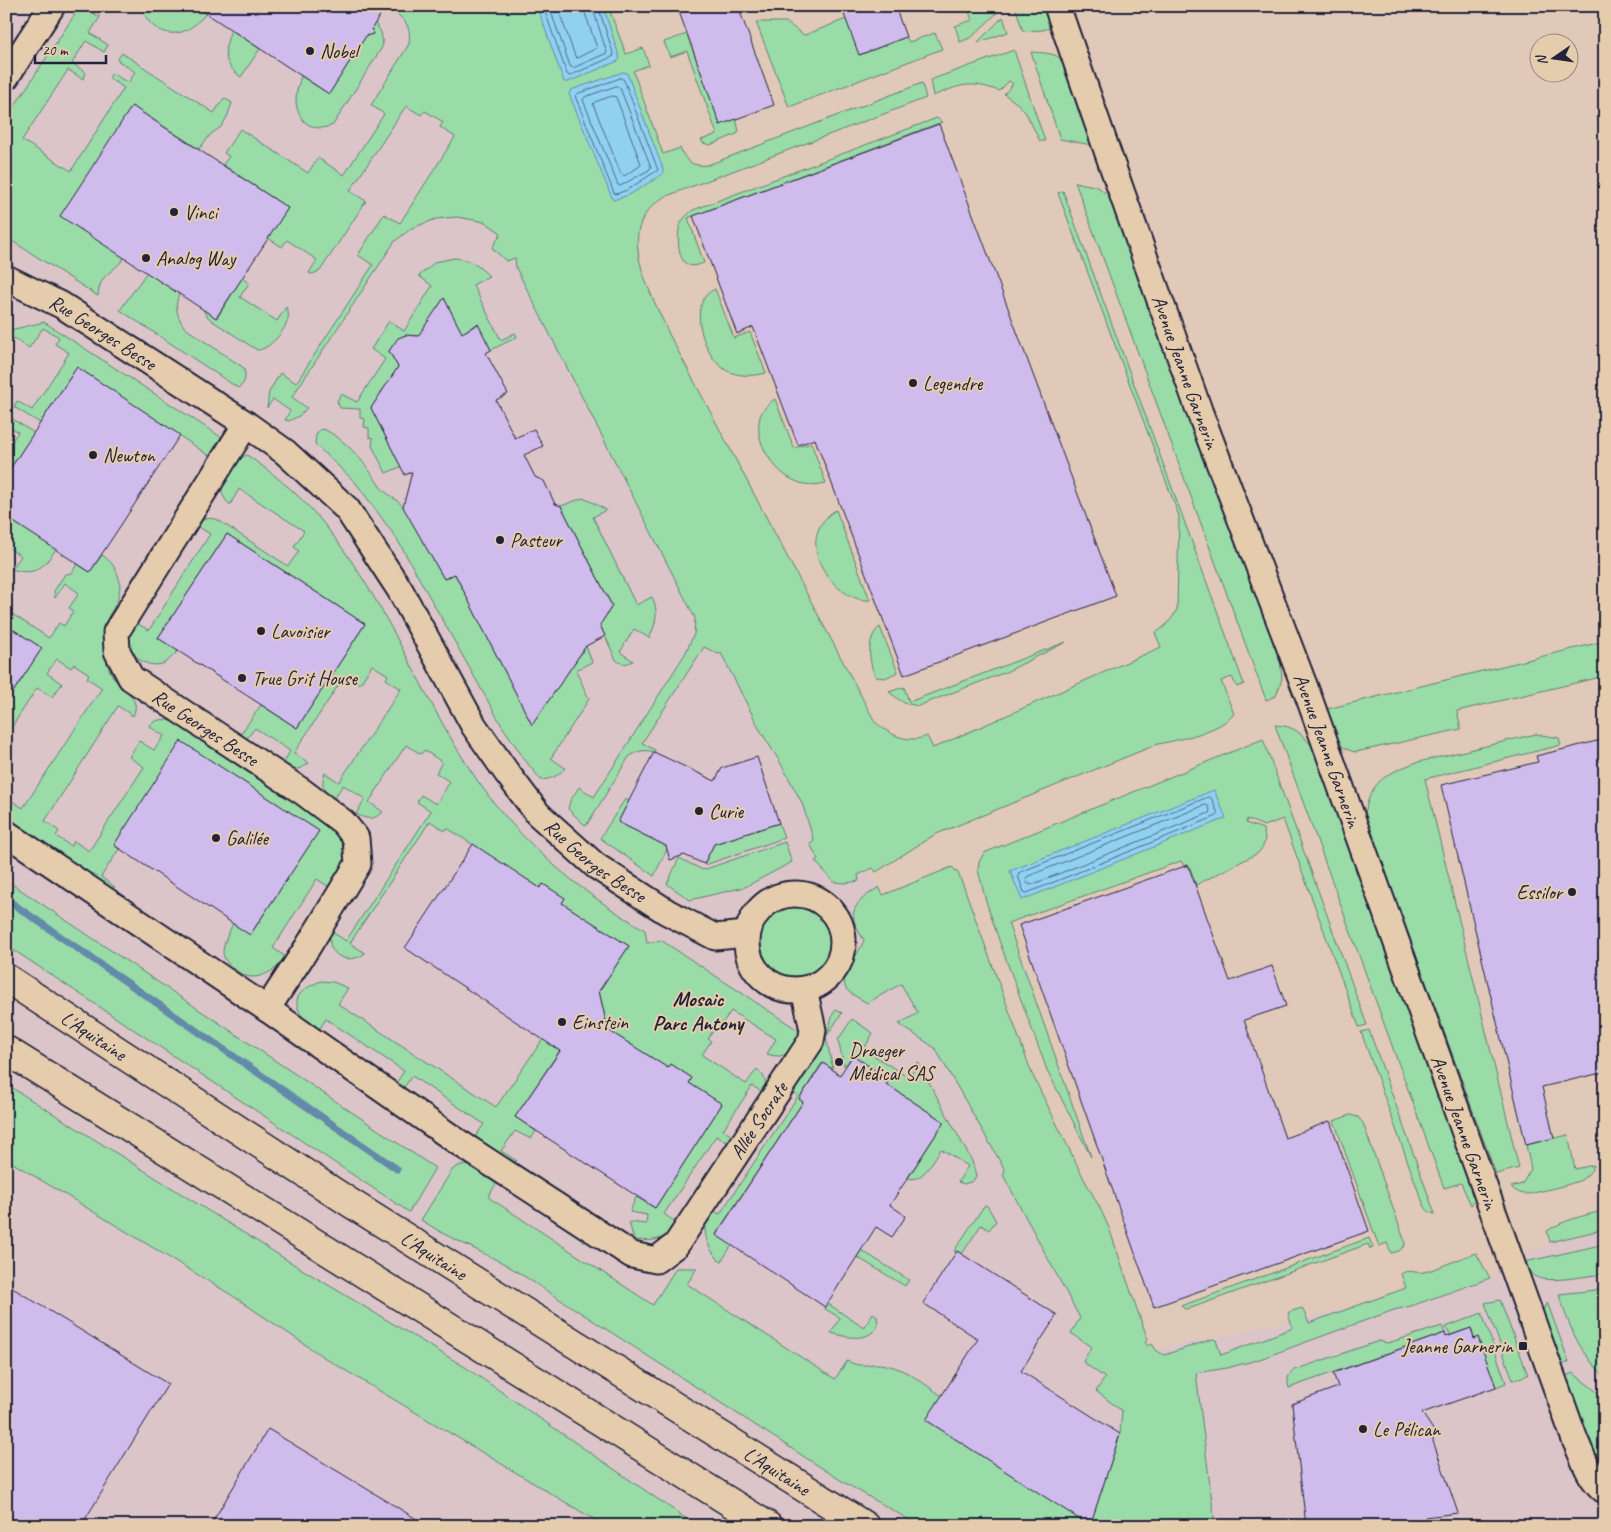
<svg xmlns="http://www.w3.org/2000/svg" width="1611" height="1532" font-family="Caveat,sans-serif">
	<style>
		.built { fill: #dcc5c9 }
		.green { fill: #99dca8; stroke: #5e7f72 }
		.water { fill: #90d1f2; stroke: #648ba9 }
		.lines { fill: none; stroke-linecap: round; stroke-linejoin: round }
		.shore { stroke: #4e6884; stroke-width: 1 }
		.stream { stroke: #648ba9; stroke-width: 7 }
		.building { fill: #d0bcec; stroke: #22223b }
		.minor-casing { stroke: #22223b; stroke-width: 29 }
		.motorway-casing { stroke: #22223b; stroke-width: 31 }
		.minor { stroke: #e5ccad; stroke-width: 25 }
		.motorway { stroke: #e5ccad; stroke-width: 28 }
		.poi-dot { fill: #22223b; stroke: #e5ccad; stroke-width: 2 }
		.labels { text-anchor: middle; stroke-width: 4; stroke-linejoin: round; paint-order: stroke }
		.poi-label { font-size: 20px; fill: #22223b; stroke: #e5ccad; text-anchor: start }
		.street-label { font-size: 20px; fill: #22223b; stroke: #e5ccad }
		.neighbourhood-label { font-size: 21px; font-weight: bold; fill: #22223b; stroke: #e5ccad }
	</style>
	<rect width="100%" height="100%" fill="#e1c9ba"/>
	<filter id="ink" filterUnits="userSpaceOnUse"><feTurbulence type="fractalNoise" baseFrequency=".02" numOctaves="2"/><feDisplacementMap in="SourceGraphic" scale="10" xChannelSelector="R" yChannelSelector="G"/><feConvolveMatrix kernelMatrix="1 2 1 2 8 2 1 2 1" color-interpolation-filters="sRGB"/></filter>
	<g filter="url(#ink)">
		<path class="built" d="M6 6H421L505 213 993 1096 1139 1353 1490 1278 1605 1208V1526H6Z"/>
		<path class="green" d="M144 6H194L206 14C198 22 189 32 176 33 161 35 142 22 144 6Z
			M386 6H608L626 54 643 48 649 65 633 71 663 154 680 148C686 162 693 167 708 165L922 83 926 98 664 197C655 203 647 210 642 220 626 253 656 303 669 334L875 722C890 735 908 744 927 736L933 748 1161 647 1155 633C1165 627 1172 620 1177 609L1179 516 1058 193 1063 191 1244 684 1237 687 1232 677 1221 681 1234 714C1220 731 1179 740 1158 744L934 835 876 872 873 868 858 875 859 881 846 883 834 882 815 861 818 859 810 844 814 841 802 803 780 762 760 730 721 653 718 654 704 647 642 743 655 750 654 752C645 749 636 751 629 757L586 826 568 809 570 801 579 787 594 797 685 654 694 634 695 618 516 268 515 258 506 261 492 248 501 233 485 222 457 217 436 219 412 228 395 241 292 397 307 408 299 416 289 421 285 420 290 411 273 399 267 408 269 392 280 373 296 383 373 265 358 255 384 214 400 223 455 137 440 127 443 122 425 111 421 115 406 106 350 191 366 201 320 271 312 274 309 273 317 260 287 240 282 247 268 238 288 208 223 165 229 156 224 153 240 129 308 173 318 158 344 175 384 114 371 105 409 44C412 21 401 18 386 6Z
			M967 6H999L1000 10 972 37 960 42 955 26 972 20Z
			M1015 6H1044L1050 23 1049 28 1043 30 1023 31Z
			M81 9H86L100 17 90 33 108 45 104 52 86 41 72 63 86 73 83 79 68 70 22 140 71 171 124 88 109 78 112 73 128 83 135 72 117 60 122 53 214 113 224 98 232 103 227 117 221 127 211 134 199 149 132 106 124 258C112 275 100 272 98 296L6 237V119L77 11Z
			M1003 17 1008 32 977 43Z
			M846 19 860 55 906 37 909 42 935 33 942 49 789 107 756 22H786L802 34 805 35Z
			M375 23 381 32 383 44 381 49 333 125C313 134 296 121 296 99 296 91 299 84 301 76L329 94 364 39V36L372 34 371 24Z
			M231 30 260 49 241 77C222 63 223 51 231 30Z
			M687 34 720 124 736 119 739 131 737 134 710 145 703 143 701 140 717 134 687 51 670 57 664 42Z
			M1014 50 1045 141H1040L1026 113 1018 104 1004 94 1013 84 1009 81 999 91C970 80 960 85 933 96L930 80Z
			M1031 52C1042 53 1056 52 1063 61L1092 145 1060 139Z
			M937 118 942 122 688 218 704 263C700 264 694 267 689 265 677 262 677 234 680 225 683 218 688 214 693 210Z
			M1075 182 1098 187 1109 196 1280 657 1282 679 1276 696 1266 700Z
			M454 258C469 259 478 265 489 276L473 285 501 340 515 333 517 337 491 350 477 324 468 329 478 350 472 354 444 298 419 336C401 334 399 337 389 351L398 367 371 408 399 463 405 465 386 473 372 446 373 438 369 437V428L364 427 365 419 360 418V409L340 408 337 401 341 394 357 402 385 359 371 349 389 321 404 331 432 286 419 276 435 262Z
			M147 272 179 294C174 306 177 317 185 328L244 368C246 377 246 383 238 388L120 310Z
			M242 278 249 283 240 297 277 321 286 307C288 311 289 315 288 319 285 331 269 350 257 350L211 320 206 315 203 309 217 318Z
			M715 289 734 338 750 332 766 373C751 377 730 377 718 364 702 348 687 301 715 289Z
			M44 322 221 437 220 443 211 457 77 367 40 423 14 407 17 401 32 410 69 353 55 344 59 337 43 328 29 348 14 338 6 350V331Z
			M775 399 794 448 811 443 826 483C816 485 805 486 795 481 774 472 753 441 760 417 762 410 769 403 775 399Z
			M8 416 34 433 6 475V450L18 432 6 425Z
			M323 429C345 438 367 465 379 485 385 494 398 499 404 508 419 530 431 556 444 579L455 574 532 724 586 646 592 662 576 670 589 699 551 758 565 768C558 776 552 779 541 780L525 760 502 726 397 539 356 483 315 444 316 435 319 430Z
			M247 455C277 476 306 500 328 529 389 606 422 699 477 780 520 842 580 892 645 930L647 943 661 940 801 1032C793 1049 788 1061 767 1054L776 1039 731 1011 721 1025 718 1023 708 1039 711 1041 702 1055 746 1084 757 1069C765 1076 768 1083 764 1093L752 1086 723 1130 735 1138 730 1144 716 1136 664 1214 678 1224C664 1240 656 1242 634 1240L629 1222 646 1224 647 1215 630 1212 636 1197 655 1208 722 1104 689 1083 692 1078 671 1064 668 1068 608 1030 599 991 629 946 562 903 564 898 543 884 540 888 447 828 445 831 430 821 350 943 365 953C355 962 337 961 331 947 329 942 330 936 331 931L346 941 431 811 417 802 421 795 436 804 450 782 436 773 442 762 424 750 421 754 406 745 369 802 383 812C374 820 367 820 356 814L365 799 343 785 333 800C324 792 320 785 325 773L339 782 401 689 386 679 388 675 372 665 360 684 345 675 294 753 309 763C299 771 292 771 282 766L290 751 255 728 244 742 240 735 261 705 297 728 365 624 227 534 158 638 178 651C173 656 168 662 162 664 146 668 131 657 129 641 128 635 131 628 132 621L149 630 210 534 196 525C203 518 210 517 218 520L288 566 299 551 294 547 304 531 239 489 230 505C226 501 222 496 222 491 222 480 237 458 247 455Z
			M583 498 594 503 606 510 593 517 636 605 652 597C659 611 656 625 649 638L634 629 620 652 633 661C626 664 623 665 616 660L600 625 612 606 561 506Z
			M836 510 870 600C837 602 801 553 822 523 826 518 830 513 836 510Z
			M6 517 56 549C44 567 35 577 12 569L21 556 6 546Z
			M102 555C119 566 125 586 115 605 112 611 108 616 106 622 103 629 104 638 104 645 105 657 107 668 114 678 123 692 142 697 133 716L118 706 45 821 59 831 56 836 71 846 74 841 89 851 144 767 129 757 139 741 154 750 164 736 149 726C163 712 176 724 189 732L324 820C349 842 349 862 332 889L317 879 273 948 287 958C277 969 259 982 243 975 240 973 236 970 233 968 228 964 224 960 223 953 223 942 229 933 233 923L251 934 318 831 181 742 114 845 119 849 101 877 115 887 111 889 15 826 6 817V804L9 799 23 808 102 688 87 678 89 674 74 664 71 668 57 659 47 673 62 684 52 697 37 688 6 736V703L42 648 6 625V610L49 638 59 623 64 626 73 611 69 608 79 593 65 583 55 598 54 591 65 574 72 573 77 564 90 572Z
			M880 627 898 672 885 678 876 677C868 663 866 637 880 627Z
			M1605 641V676L1457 711 1461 729 1356 752C1334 749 1333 727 1327 709Z
			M1066 642 1006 672 918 706 904 703 889 692 904 687 909 702Z
			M1275 725C1294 726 1300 732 1312 746L1472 1183 1476 1199 1471 1205 1461 1183 1444 1188Z
			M1536 734 1559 738 1561 745 1425 779 1519 1168 1496 1174 1365 815C1369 782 1386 774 1414 763Z
			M1263 739 1367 1025 1359 1027 1283 819 1264 826 1247 819 1246 823 1263 829C1266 840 1266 844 1258 853L1196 885 1189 865 1184 866 1181 861 1008 923 1091 1157 1047 1070 1000 943 986 901 978 870 979 862 984 853Z
			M625 799 629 801 618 822 666 846 667 849 654 876 600 838Z
			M779 823 784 838 705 865 704 864 714 844Z
			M785 842 792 862 745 887 690 900 667 884 679 858 703 870Z
			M952 867 958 873 965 890 1032 1074 1083 1177 1100 1208 1109 1228 1140 1318 1148 1339 1145 1342 1148 1346 1152 1344 1157 1351 1164 1355 1213 1339 1216 1340 1221 1355 1293 1328 1288 1314 1289 1312 1302 1308 1309 1323 1406 1288 1401 1274C1409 1268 1415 1274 1424 1272 1440 1268 1460 1258 1476 1253L1490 1278 1411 1306 1394 1310 1257 1360 1227 1368 1196 1373 1215 1526H920L845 1483 505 1264 444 1234 421 1220 452 1170 456 1167 461 1165 473 1166 498 1181 488 1197 653 1305 676 1268H697L687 1284 835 1379 847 1361C865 1370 870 1361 886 1365 907 1369 924 1384 942 1396L926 1420 1090 1525 1120 1434 1122 1411 1096 1391 1105 1378 1083 1362 1091 1347 1071 1333 1080 1318 1003 1175 1005 1170 935 1048 899 1024 918 1013 901 984 867 1003C861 999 852 995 847 990 837 978 860 953 864 940 845 912 853 904 879 887L883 895Z
			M6 880 435 1168 409 1212 6 945Z
			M760 941a35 35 0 1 1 70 0a35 35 0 1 1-70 0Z
			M321 981 333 982 348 988 338 1004 496 1107 543 1039 560 1050 515 1117 536 1131 531 1139 515 1131 501 1151 517 1161 512 1163 474 1139 484 1124 412 1076 402 1090 395 1085 404 1071 326 1019 317 1033C294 1010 285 995 321 981Z
			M836 1010 842 1013 826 1037 833 1069 822 1063 799 1099 803 1102 716 1234 732 1245 721 1262C711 1253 701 1235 707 1221 709 1217 712 1214 714 1211L720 1214 798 1096 791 1091 826 1037 833 1014Z
			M852 1019 873 1033 864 1049 909 1078 918 1062 972 1161 976 1176 973 1181 964 1184 958 1182 968 1166 941 1149C933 1160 923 1183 908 1178L944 1122 886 1084 889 1080 853 1056 844 1066 838 1040Z
			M1369 1030 1435 1214C1425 1213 1423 1202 1419 1193L1361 1032Z
			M6 1084 295 1265 465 1367 697 1526H605L328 1360 233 1296 6 1159Z
			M1350 1115 1358 1117 1363 1123 1405 1242V1245L1399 1251 1391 1253 1387 1243 1379 1246 1375 1236 1334 1121Z
			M1568 1135 1575 1169 1594 1165C1592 1171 1587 1176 1581 1180 1576 1183 1536 1193 1528 1194 1522 1195 1515 1191 1511 1187L1522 1184 1531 1169 1526 1145Z
			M986 1205 988 1207 996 1221 989 1230 981 1225 962 1254 957 1251 956 1252 954 1251 984 1206Z
			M1602 1211 1605 1213V1229L1550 1242 1547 1231C1563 1220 1583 1216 1602 1211Z
			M1369 1238 1373 1248 1370 1249 1368 1244 1191 1308 1185 1309 1181 1306Z
			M1605 1244V1274C1590 1275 1548 1284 1536 1277 1530 1274 1527 1268 1525 1262Z
			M861 1250 909 1280 905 1286 857 1257Z
			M1605 1289V1376C1580 1355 1568 1324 1559 1294Z
			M1500 1300 1528 1375 1513 1380 1485 1303Z
			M1547 1302 1569 1362 1562 1365 1542 1312Z
			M827 1303 864 1328 873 1313 877 1316 878 1326C867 1343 847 1337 831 1333L840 1318 824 1308Z
			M1482 1313 1506 1383 1496 1387 1478 1338 1474 1339 1471 1328 1450 1335 1446 1327Z
			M1442 1326 1445 1333 1289 1388C1287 1380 1287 1375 1294 1370L1379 1341 1388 1343Z
			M1573 1373 1605 1398V1472L1595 1459 1565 1376Z"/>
		<path class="water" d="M537 6H603L620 59 618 61 568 82H564Z
			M623 72 627 73 663 169V174L629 195 613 200 569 94 571 90Z
			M1214 790 1226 818 1022 900 1010 871Z"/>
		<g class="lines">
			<path class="shore" d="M543 6 567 74 569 76 614 56 598 6
				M549 6 570 66 573 68 607 53 592 6
				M557 6 575 56 577 58 597 48 585 13 584 6
				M621 78 624 80 658 170 627 190 616 194 614 193 575 96 577 94Z
				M617 86 620 88 651 167 649 170 620 186 618 185 583 100 585 97Z
				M613 96 616 97 641 164 640 166 624 176 621 174 593 104 595 102Z
				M1209 797 1212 799 1218 814 1217 816 1027 893 1024 892 1018 876 1019 873Z
				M1206 805 1208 806 1210 810 1209 813 1031 885 1027 883 1026 879 1027 877Z"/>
			<path class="stream" d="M6 899 397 1169"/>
		</g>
		<path class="building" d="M195 6H386L372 28 373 34 366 36 329 94Z
			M677 6H738L774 105 720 125Z
			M841 6H895L906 37 859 55Z
			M132 106 288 208 216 318 60 216Z
			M939 124 1116 596 904 675 815 439 798 445 753 327 737 334 693 216Z
			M444 298 462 333 478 324 491 350 486 353 508 394 496 400 515 438 534 429 543 446 524 455 535 477 544 481 555 504 561 506 612 606 600 625 605 636 586 646 532 725 455 574 444 579 403 507 412 472 405 475 371 408 398 367 389 351 398 338 406 335 418 336Z
			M77 367 180 435 90 572 6 517V475Z
			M227 534 365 624 297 728 158 638Z
			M6 625 42 648 6 703Z
			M1605 739V1072L1542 1087 1554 1138 1526 1145 1441 785 1538 762 1536 756Z
			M181 741 319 831 250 935 114 845Z
			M654 752 715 781 722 768 757 757 779 823 714 844 704 864 684 855 670 860 666 846 618 822Z
			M473 844 540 888 543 884 565 898 562 903 629 946 599 991 608 1030 668 1068 671 1064 692 1078 689 1083 722 1104 655 1208 515 1117 560 1051 405 948Z
			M1188 865 1230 981 1272 966 1286 1006 1244 1020 1285 1138 1330 1121 1369 1231 1154 1307 1019 925Z
			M853 1055 889 1080 886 1084 944 1122 890 1205 906 1216 892 1237 876 1227 825 1307 716 1235 803 1102 799 1099 823 1063 840 1075Z
			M957 1251 1057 1315 1021 1371 1120 1434 1090 1526 926 1420 978 1339 923 1303Z
			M6 1284 168 1384 81 1526H6Z
			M1471 1328 1474 1339 1478 1337 1496 1387 1422 1413 1434 1431 1433 1441 1458 1513 1425 1517 1426 1521 1382 1526H1306L1292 1404 1338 1387 1333 1373 1445 1333 1446 1337Z
			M268 1429 428 1526H210Z"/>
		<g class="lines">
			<g class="minor-casing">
				<g id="minor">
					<path id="s1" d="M1057 6 1112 165 1200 413 1309 698 1575 1440C1583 1457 1589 1479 1605 1491"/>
					<path d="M6 77 52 6"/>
					<path id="s2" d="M6 278 63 306 246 424 285 452 347 509 400 590 474 726 507 773 538 814 596 866 667 912 715 937 747 934"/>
					<path id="s3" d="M246 424 116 632 117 651 131 678 303 792 343 822 356 838 358 864 307 948 267 1009"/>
					<path id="s4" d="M6 833 267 1009 458 1142 632 1255 656 1260 676 1245 811 1041 813 1030 804 989"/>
					<circle cx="795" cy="942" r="48"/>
				</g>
			</g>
			<g class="motorway-casing">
				<g id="motorway">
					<path id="s5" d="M6 978 349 1202 865 1526"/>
					<path d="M6 1050 768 1526"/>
				</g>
			</g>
			<use href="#minor" class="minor"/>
			<use href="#motorway" class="motorway"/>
		</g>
	</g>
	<g class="poi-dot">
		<circle cx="310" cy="51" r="5"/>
		<circle cx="174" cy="212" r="5"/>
		<circle cx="146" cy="258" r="5"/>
		<circle cx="913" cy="383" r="5"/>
		<circle cx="93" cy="455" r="5"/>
		<circle cx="500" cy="540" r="5"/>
		<circle cx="261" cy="631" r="5"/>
		<circle cx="242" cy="678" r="5"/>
		<circle cx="699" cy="811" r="5"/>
		<circle cx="216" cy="838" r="5"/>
		<circle cx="1572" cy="892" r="5"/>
		<circle cx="562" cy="1022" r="5"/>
		<circle cx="839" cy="1062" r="5"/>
		<rect x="1518" y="1341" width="10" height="10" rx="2.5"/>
		<circle cx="1363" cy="1429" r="5"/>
	</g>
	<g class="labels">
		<g class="poi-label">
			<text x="320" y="58">Nobel</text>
			<text x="184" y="219">Vinci</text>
			<text x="156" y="265">Analog Way</text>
			<text x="923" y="390">Legendre</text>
			<text x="103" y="462">Newton</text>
			<text x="510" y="547">Pasteur</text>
			<text x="271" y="638">Lavoisier</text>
			<text x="252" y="685">True Grit House</text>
			<text x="709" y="818">Curie</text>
			<text x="226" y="845">Galilée</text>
			<text x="1562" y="899" text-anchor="end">Essilor</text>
			<text x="572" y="1029">Einstein</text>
			<text x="849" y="1057">Draeger<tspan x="849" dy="23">Médical SAS</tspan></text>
			<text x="1513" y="1353" text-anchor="end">Jeanne Garnerin</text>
			<text x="1373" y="1436">Le Pélican</text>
		</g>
		<g class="street-label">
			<text dy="7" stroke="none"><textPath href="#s2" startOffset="111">Rue Georges Besse</textPath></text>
			<text dy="7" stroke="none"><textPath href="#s1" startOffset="388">Avenue Jeanne Garnerin</textPath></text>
			<text dy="7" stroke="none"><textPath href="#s3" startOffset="384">Rue Georges Besse</textPath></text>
			<text dy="7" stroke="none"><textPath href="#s1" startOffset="792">Avenue Jeanne Garnerin</textPath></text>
			<text dy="7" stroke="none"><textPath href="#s2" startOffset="848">Rue Georges Besse</textPath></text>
			<text dy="7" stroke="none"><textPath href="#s5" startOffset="105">L'Aquitaine</textPath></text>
			<text dy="7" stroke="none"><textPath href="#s4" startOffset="954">Allée Socrate</textPath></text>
			<text dy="7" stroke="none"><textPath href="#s1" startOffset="1198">Avenue Jeanne Garnerin</textPath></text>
			<text dy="7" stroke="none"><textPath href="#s5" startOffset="510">L'Aquitaine</textPath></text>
			<text dy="7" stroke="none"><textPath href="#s5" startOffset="915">L'Aquitaine</textPath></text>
		</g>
		<g class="neighbourhood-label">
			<text x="698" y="1006">Mosaic<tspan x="698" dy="24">Parc Antony</tspan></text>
		</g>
	</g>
	<rect width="1611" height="1532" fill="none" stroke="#e5ccad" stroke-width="25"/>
	<rect x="12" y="12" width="1586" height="1507" fill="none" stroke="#22223b" stroke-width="2" filter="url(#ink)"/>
	<g transform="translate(1554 58) rotate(257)"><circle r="24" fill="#e5ccad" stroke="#97887f"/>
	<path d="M0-4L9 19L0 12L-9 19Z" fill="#22223b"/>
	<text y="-8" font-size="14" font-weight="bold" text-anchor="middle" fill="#22223b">N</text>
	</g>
	<path d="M35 55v8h71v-8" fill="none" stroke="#22223b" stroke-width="2.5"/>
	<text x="42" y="55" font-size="15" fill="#22223b" stroke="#e5ccad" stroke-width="4" paint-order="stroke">20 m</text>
</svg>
